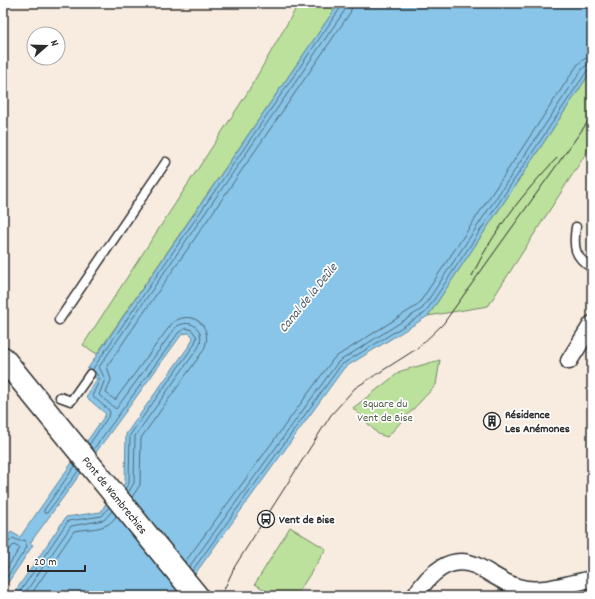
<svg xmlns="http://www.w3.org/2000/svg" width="595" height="599" font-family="Dekko,sans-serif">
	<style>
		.green { fill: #bbe19c; stroke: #738664 }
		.water { fill: #88c5e8; stroke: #63879c }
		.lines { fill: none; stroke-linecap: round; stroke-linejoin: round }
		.shore { stroke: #506977; stroke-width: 1 }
		.lane-casing { stroke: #2b2b2b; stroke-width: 11 }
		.street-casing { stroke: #2b2b2b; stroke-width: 19 }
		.secondary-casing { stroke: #2b2b2b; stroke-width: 25 }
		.lane { stroke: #fff; stroke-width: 8 }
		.street { stroke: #fff; stroke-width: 16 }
		.secondary { stroke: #fff; stroke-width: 22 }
		.tram { stroke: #2b2b2b; stroke-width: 1 }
		.labels { text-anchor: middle; stroke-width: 3.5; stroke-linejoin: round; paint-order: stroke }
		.park-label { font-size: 12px; fill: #4f5847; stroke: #fff }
		.poi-label { font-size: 12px; font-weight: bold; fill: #2b2b2b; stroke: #fff; text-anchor: start }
		.street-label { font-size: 12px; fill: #2b2b2b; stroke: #fff }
		.water-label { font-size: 13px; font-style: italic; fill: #475964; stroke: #fff }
	</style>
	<rect width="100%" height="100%" fill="#f8ece0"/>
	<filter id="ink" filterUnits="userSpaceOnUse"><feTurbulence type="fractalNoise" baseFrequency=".025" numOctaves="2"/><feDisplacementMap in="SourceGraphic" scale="8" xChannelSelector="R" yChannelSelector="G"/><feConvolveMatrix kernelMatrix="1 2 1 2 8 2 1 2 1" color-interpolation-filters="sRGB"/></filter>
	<g filter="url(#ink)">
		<path class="green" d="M299 3H339L97 354 83 345 246 95Z
			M592 70V144L488 306 428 316Z
			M440 360 436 385 387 437 378 434 353 408 401 371Z
			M290 527 326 549 296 596H275L255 584Z"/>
		<path class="water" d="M339 3H592V70L428 316 344 368 179 596H12L66 517 101 512 105 505 125 483 126 434 191 343 193 337 189 333 182 334 30 543 33 545 3 590V543L11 532 20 537 106 414 86 397 97 379 86 371Z"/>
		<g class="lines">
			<path class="shore" d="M92 370 341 7 342 3
				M89 445 110 414 109 410 92 396 100 379 95 372
				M93 450 179 332 186 328 192 330 197 337 194 345 130 435 129 483 125 489
				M75 466 44 510V513H47L79 470
				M128 493 134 483 135 436 198 348C207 332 192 316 176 327L116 409 99 395 105 379 99 367 345 10 347 3
				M132 497 140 485 141 438 203 351C215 329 195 308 173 322L115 400 106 393 111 380 107 366 350 13 353 3
				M3 545 7 544 13 538 19 541 25 540 27 547 3 583
				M3 550 9 549 14 545 20 548 3 574
				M185 562 334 358 418 305 578 64 584 59 592 58
				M189 567 338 362 422 309 583 68 587 65 592 64
				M192 571 341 365 425 313 587 71 592 69
				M17 596 68 521 102 516 109 507
				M23 596 71 526 104 520 112 511
				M30 596 74 531C89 528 108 531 116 516"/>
			<g class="lane-casing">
				<path id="lane" d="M576 227C573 247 574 257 592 268
					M59 320 166 162
					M60 397 71 401 90 374"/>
			</g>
			<g class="street-casing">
				<path id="street" d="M569 361 592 324
					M415 596C428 575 450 553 477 566 493 574 507 586 526 589 547 592 571 583 592 579"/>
			</g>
			<g class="secondary-casing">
				<path id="secondary" d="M3 358 197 596"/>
			</g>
			<use href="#lane" class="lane"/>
			<use href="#street" class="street"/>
			<use href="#secondary" class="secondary"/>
			<path class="tram" d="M472 276C492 233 524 192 557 158
				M221 596 235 566 331 415 355 388 418 348 443 324 592 116"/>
		</g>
	</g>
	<defs>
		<g id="building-ring" transform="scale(0.9)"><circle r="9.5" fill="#fff" stroke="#2b2b2b" stroke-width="1.5"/><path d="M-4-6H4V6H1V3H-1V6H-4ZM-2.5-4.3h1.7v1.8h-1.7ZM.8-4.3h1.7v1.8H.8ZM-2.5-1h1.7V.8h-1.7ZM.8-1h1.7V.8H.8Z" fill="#2b2b2b"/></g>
		<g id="bus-ring" transform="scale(0.9)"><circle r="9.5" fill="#fff" stroke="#2b2b2b" stroke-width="1.5"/><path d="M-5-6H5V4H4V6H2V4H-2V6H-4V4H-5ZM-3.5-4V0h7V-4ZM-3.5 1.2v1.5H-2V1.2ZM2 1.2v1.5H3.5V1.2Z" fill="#2b2b2b"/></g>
	</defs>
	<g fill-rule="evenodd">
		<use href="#building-ring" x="492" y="421"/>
		<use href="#bus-ring" x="266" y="519"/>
	</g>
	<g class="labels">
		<g class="park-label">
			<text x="385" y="407">Square du<tspan x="385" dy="14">Vent de Bise</tspan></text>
		</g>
		<g class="poi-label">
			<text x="505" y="418">Résidence<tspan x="505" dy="14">Les Anémones</tspan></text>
			<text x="279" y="523">Vent de Bise</text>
		</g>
		<g class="street-label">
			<text transform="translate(115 495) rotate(51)" y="4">Pont de Wambrechies</text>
		</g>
		<g class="water-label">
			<text transform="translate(307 297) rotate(-51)" y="5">Canal de la Deûle</text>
		</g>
	</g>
	<rect width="595" height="599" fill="none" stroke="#fff" stroke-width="16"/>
	<rect x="8" y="8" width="579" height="583" fill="none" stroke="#2b2b2b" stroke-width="1.5" filter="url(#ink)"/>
	<g transform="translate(46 46) rotate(70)"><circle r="19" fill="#ffffff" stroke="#aaaaaa"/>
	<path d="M0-3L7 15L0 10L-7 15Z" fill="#2b2b2b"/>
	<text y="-6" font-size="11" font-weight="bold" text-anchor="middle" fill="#2b2b2b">N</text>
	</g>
	<path d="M28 565v6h57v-6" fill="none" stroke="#2b2b2b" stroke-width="2"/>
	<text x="34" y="565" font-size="12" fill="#2b2b2b" stroke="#ffffff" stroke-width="3" paint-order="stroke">20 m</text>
</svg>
